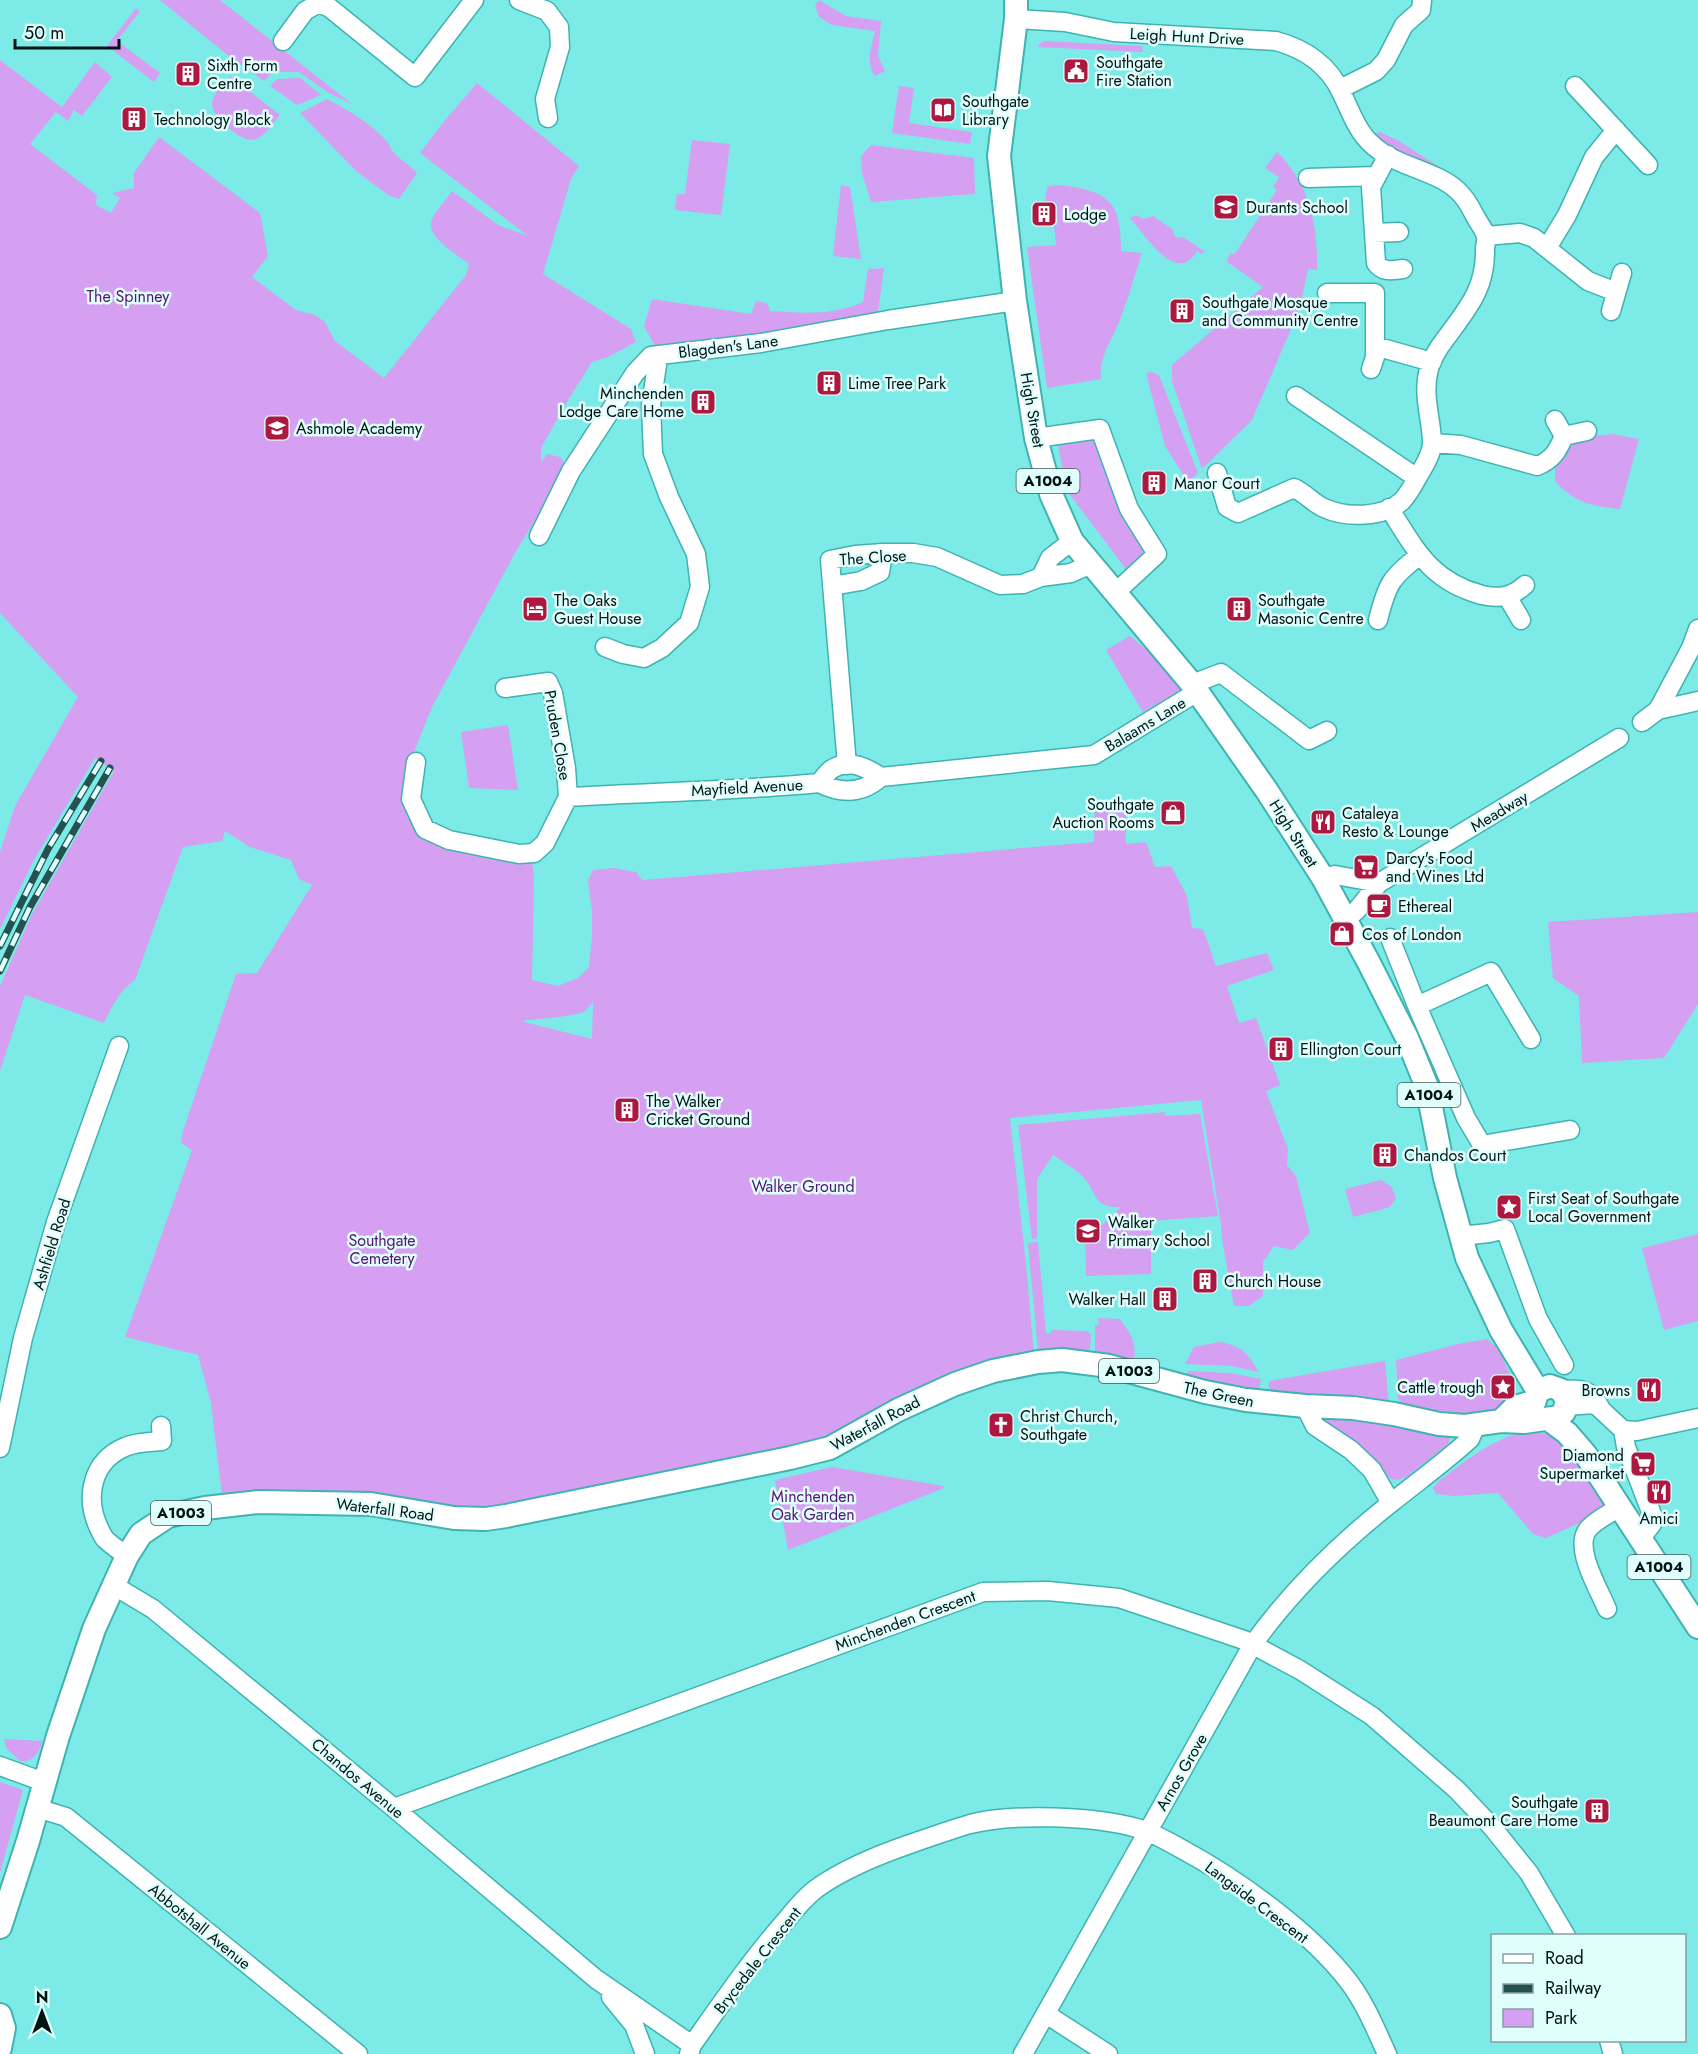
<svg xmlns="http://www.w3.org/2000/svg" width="1698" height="2054" font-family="Jost,sans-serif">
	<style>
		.green { fill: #d59ff2; fill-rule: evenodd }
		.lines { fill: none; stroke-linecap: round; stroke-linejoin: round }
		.minor-casing { stroke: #3eb3b1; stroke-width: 21 }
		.major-casing { stroke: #3eb3b1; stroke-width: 26 }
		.minor { stroke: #fff; stroke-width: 18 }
		.major { stroke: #fff; stroke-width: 22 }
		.rail-casing { stroke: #245251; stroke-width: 7 }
		.rail { stroke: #e0fefc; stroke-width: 4.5; stroke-dasharray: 14; stroke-linecap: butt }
		.labels { text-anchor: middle; stroke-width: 5; stroke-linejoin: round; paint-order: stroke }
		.shield { fill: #e0fefc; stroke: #435a5a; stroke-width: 1.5 }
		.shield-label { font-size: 15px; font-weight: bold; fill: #001414 }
		.street-label { font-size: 16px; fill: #001414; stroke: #e0fefc }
		.poi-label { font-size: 16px; fill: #001414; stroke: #e0fefc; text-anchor: start }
		.park-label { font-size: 16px; fill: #571273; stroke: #e0fefc }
	</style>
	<rect width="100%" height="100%" fill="#7cebe8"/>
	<path class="green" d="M160 0H220L353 105 329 93 299 72H273L264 81 225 53Z
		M819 0 846 16 881 21 878 56 885 71 875 76C865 63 872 45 875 31L832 25 819 17 815 5Z
		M136 8 140 11 117 41 160 73 154 82 107 46Z
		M1045 41 1142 46 1143 52 1038 47 1039 44Z
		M0 60 62 107 95 62 112 77 82 116 74 110 68 121 56 112 30 144 97 195 96 205 111 213 120 198 112 193 134 188V173L159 137 260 213 268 256 252 277 296 310 315 315 325 322 335 341 384 378 466 275 469 264C459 256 428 238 431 223 433 213 446 200 452 191L498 225 528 236 420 153 445 120 477 83 579 166 571 179 543 274 631 329 636 342 608 357 592 362 565 405 541 448V463L547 454 560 457 568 468 516 551 432 707 406 772 408 802 423 830 532 862 534 878 532 980 558 986 578 978 589 967 592 934V912L588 881 593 870 614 868 636 872 642 880 1094 842 1095 801 1126 806V844L1146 842 1155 867 1171 866 1187 896 1192 928 1203 929 1216 966 1267 953 1274 970 1227 986 1239 1023 1256 1018 1280 1085 1266 1091 1288 1149 1287 1165 1296 1176 1310 1233 1293 1250 1274 1246 1263 1262V1296L1249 1306H1234L1223 1245 1220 1218 1201 1100 1010 1118 1026 1265 1035 1365 862 1432 592 1491 544 1496 499 1512 222 1496 211 1403 198 1355 125 1337 192 1150 181 1143 183 1131 236 974 257 973 312 885 299 879 291 860 250 847 225 831 222 841 183 847 135 980C119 991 113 1005 104 1023L25 995 0 1071V986L32 914 114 771 95 758 35 858 0 929V852L15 806 78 697 0 613ZM593 1002 592 1039 524 1022 525 1020C533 1020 576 1016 583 1012 587 1010 590 1005 593 1002Z
		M230 76 280 115C273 123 264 139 252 140 240 141 211 116 212 104 212 94 224 84 230 76Z
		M300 78 321 95 297 105 270 86 277 79Z
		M899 86 914 88 909 123 972 132 970 144 892 133Z
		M327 99C348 110 373 124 388 143 391 147 392 152 396 155 402 161 410 165 417 173L399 199 388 195 356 171 300 113Z
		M1380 132 1399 141 1439 167V171L1390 151 1374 136 1376 133Z
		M692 140 730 144 721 215 675 210 677 194H685Z
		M871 145 974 158 975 194 871 202 862 173 861 156Z
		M1277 152C1310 185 1318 225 1317 270L1308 269 1300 308 1252 420 1202 469 1172 381V365L1263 287 1226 261 1231 253 1234 255 1277 190 1273 187 1279 177 1265 168Z
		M841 185 850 187 861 259 833 256Z
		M1056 185C1074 186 1101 190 1112 205 1120 216 1121 237 1121 251L1142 253C1135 274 1129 296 1121 317 1114 337 1098 357 1101 379L1047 388 1027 247 1056 245 1054 225H1058L1057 204H1045L1047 187Z
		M1136 215 1144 219 1153 216 1172 229 1176 238 1183 237 1204 251 1202 254 1197 251C1176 286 1146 236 1130 218Z
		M884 268 878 312 731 340 656 348 644 326 652 299 751 314 756 301 767 303 770 311C802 313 833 316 863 302L868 269Z
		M1152 372 1159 375 1198 473 1188 482 1165 446 1146 373Z
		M1100 429 1157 554 1132 577 1067 491 1056 435Z
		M1612 434 1639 439 1620 509C1591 506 1575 503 1555 481V463L1570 441 1587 437Z
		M1130 636 1171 670 1184 688 1143 712 1106 650Z
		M508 725 518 790 469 788 461 732Z
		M1698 912V1004L1664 1058 1582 1063 1579 996 1553 978 1548 922Z
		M1166 1112 1164 1116 1200 1114 1218 1216 1151 1221V1274L1086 1276 1085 1225H1102L1121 1207C1091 1209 1097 1188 1080 1174 1072 1167 1062 1161 1053 1155L1037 1179V1238L1032 1239 1018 1125Z
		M1381 1180 1392 1187 1396 1198 1390 1207 1353 1217 1345 1189Z
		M1698 1234V1321L1664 1330 1642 1248Z
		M1038 1242 1046 1333H1051V1330L1087 1331 1091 1335 1090 1350 1038 1351 1028 1243Z
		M1098 1318 1120 1319C1131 1335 1137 1341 1134 1362L1095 1352V1325H1099Z
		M1487 1339 1499 1349 1512 1380 1508 1402C1470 1425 1446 1415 1405 1409L1398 1398 1396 1360 1458 1344Z
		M1219 1342C1242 1346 1247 1352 1259 1372L1231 1366 1185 1364 1194 1347Z
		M1385 1361 1389 1407 1269 1396V1381Z
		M1189 1371 1231 1373 1261 1379 1258 1394 1182 1379Z
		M1321 1415 1366 1419 1451 1435 1448 1444 1405 1478 1394 1480 1384 1475 1320 1420Z
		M1528 1429 1565 1439 1605 1495 1606 1507 1597 1515 1546 1538 1533 1534 1498 1493 1454 1496 1436 1494 1433 1488 1438 1482C1468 1458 1491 1441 1528 1429Z
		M832 1467 944 1486V1488L788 1550 775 1480Z
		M4 1739 43 1741C38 1754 34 1762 20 1761L7 1749Z
		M0 1782 23 1790 0 1873Z"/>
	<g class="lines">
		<g class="minor-casing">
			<path id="minor" d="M519 0 547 11 559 27 560 47 545 99 548 118
				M1016 19 1065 22 1114 32 1276 41C1305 49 1328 64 1341 92 1349 107 1353 122 1364 136 1388 167 1431 167 1457 190 1465 197 1470 206 1475 216 1478 222 1484 229 1486 236 1487 239 1485 245 1485 249 1486 288 1468 308 1446 338 1439 347 1432 358 1429 369 1422 394 1431 417 1432 441 1433 453 1423 468 1417 478 1413 486 1408 494 1402 501 1383 518 1346 518 1324 508 1313 503 1305 493 1294 488L1238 513 1227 507 1217 473
				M283 41 305 11 319 3 330 8 415 77 474 0
				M1575 86 1648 165
				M1340 89 1376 71 1386 60 1404 25 1421 10 1422 0
				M1388 155 1371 187 1376 263C1383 273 1393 270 1403 269
				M1308 178 1377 176
				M1374 233 1399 232
				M1486 236 1520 233 1534 238 1588 281 1616 292
				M1547 248 1567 215 1594 157 1616 130
				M1327 293H1375V357L1371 369
				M1611 311 1622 273
				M1375 346 1432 362
				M1296 396 1417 478
				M1564 436 1587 431
				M1036 438 1100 429 1129 509 1157 554 1115 593
				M1433 443 1461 445 1537 466C1553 460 1558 450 1564 436L1555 420
				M1389 508C1416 550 1430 581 1482 595 1499 599 1512 597 1525 585
				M539 536 571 471 635 373 651 356 761 343 888 320 1015 301
				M1041 577 1050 558 1072 541
				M832 586 861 581 880 572 883 553
				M1507 596 1521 620
				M1378 620C1387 584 1391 577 1420 555
				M605 647 623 654 644 658 662 648 689 623 700 587 696 554 669 497 653 454 651 405 657 365 651 356
				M1192 684 1221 673 1309 740 1327 731
				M1658 710 1691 648 1698 629
				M1642 722 1658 710 1698 701
				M416 762 411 799 425 829 449 840 519 854 534 853 545 843 568 797 566 768 553 693 548 682 505 688
				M847 765 830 560 855 555 883 553H913L937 557 1000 585 1023 584 1041 577 1071 573 1091 564
				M819 783C841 794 862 794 881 777
				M568 797C652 792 736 791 819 783 823 779 827 772 832 769 849 758 867 768 881 777L1094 755 1197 692
				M1323 878 1335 875 1379 883
				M1346 919 1356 911 1379 883 1619 738
				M1390 938 1417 1006 1491 972 1531 1039
				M1417 1006 1466 1118 1482 1145 1570 1130
				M1460 1236 1489 1233 1505 1229 1538 1319 1564 1365
				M1561 1390C1582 1389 1591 1388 1601 1409
				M1305 1406 1315 1426 1351 1450 1372 1470 1391 1503
				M1566 1406 1595 1404 1623 1430 1637 1431 1698 1418
				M1623 1430 1626 1447 1653 1517 1652 1524 1641 1538
				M0 1448 23 1338 56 1222 119 1046
				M127 1556C120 1551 111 1545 105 1539 102 1535 100 1530 98 1526 85 1496 92 1461 125 1447 136 1442 150 1442 162 1441L161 1426
				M113 1585 153 1609 394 1808 596 1979 692 2045
				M1607 1609C1599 1589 1572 1546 1589 1528 1597 1519 1611 1513 1621 1506
				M0 1766 44 1782
				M37 1808 66 1817 358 2054
				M394 1808 983 1592 1048 1591 1119 1598 1244 1640 1300 1670 1372 1716 1457 1790 1492 1827 1529 1873 1566 1936
				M611 1997 634 2025 645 2054
				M1046 2014 1108 2054
				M1609 2040 1613 2054
				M689 2054 692 2045C721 2004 749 1963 782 1925 793 1912 805 1896 820 1886 848 1867 878 1855 910 1844 930 1837 950 1830 970 1824 1014 1813 1094 1816 1137 1828 1152 1832 1165 1840 1178 1847 1236 1878 1309 1930 1349 1982 1365 2003 1376 2030 1387 2054
				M1023 2054 1253 1644C1292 1590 1339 1544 1391 1503 1417 1482 1445 1462 1470 1439L1476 1425"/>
		</g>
		<g class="major-casing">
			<path id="major" d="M1016 0V19L999 156 1015 301 1036 438 1051 494 1072 541 1192 684 1267 791 1323 878 1369 963 1407 1038 1427 1087 1445 1178 1467 1258 1501 1330 1538 1391
				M1548 1419 1567 1433 1586 1455 1698 1627
				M1501 1421 1524 1422 1559 1417 1564 1412 1567 1400 1561 1390 1550 1386 1538 1391 1534 1403
				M0 1927 28 1841 58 1736 94 1629 127 1556 141 1534 168 1516 205 1508 258 1502 371 1504 454 1518 486 1519 506 1516 790 1458 830 1448 898 1410 955 1384 993 1371 1038 1362 1062 1360 1109 1366 1205 1392 1246 1400 1305 1406 1353 1408 1394 1414 1439 1424 1465 1426 1501 1421 1515 1407 1533 1402
				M0 2015 4 2028 0 2048"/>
		</g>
		<use href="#minor" class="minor"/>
		<use href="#major" class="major"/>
		<g class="rail-casing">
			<path id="rail" d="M0 946 48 849 101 761
				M0 971 30 907 110 768"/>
		</g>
		<use href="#rail" class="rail"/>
	</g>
	<defs>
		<g id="civic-square" transform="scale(1.35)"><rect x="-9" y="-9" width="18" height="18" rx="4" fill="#ad1841" stroke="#e0fefc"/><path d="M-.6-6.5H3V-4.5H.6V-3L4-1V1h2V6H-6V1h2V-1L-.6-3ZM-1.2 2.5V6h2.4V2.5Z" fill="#fff"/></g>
		<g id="building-square" transform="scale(1.35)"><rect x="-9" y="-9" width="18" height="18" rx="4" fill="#ad1841" stroke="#e0fefc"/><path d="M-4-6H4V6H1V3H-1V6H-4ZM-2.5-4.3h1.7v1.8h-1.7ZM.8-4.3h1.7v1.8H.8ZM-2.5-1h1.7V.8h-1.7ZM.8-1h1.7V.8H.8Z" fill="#fff"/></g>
		<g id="library-square" transform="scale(1.35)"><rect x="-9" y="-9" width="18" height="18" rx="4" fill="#ad1841" stroke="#e0fefc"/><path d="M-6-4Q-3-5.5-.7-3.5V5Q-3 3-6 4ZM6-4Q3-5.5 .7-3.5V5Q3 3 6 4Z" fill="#fff"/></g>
		<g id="school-square" transform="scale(1.35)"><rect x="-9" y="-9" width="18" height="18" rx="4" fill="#ad1841" stroke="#e0fefc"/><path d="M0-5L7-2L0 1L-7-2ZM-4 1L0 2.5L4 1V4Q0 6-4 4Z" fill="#fff"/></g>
		<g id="hotel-square" transform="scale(1.35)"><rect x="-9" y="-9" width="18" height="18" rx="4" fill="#ad1841" stroke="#e0fefc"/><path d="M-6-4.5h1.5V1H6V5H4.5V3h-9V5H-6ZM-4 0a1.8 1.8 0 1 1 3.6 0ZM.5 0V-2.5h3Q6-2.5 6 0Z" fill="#fff"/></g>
		<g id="shop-square" transform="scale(1.35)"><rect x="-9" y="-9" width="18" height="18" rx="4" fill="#ad1841" stroke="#e0fefc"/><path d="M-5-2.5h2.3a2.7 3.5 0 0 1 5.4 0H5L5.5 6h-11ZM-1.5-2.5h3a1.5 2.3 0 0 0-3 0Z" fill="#fff"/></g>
		<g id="restaurant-square" transform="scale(1.35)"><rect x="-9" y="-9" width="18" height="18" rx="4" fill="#ad1841" stroke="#e0fefc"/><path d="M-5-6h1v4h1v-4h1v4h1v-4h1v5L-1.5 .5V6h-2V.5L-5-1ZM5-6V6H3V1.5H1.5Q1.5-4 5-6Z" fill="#fff"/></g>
		<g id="supermarket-square" transform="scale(1.35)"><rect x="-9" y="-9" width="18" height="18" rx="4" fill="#ad1841" stroke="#e0fefc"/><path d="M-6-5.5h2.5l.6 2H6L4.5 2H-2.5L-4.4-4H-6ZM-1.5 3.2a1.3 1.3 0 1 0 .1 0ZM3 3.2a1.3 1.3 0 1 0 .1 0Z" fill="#fff"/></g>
		<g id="cafe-square" transform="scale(1.35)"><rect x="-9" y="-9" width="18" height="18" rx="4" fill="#ad1841" stroke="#e0fefc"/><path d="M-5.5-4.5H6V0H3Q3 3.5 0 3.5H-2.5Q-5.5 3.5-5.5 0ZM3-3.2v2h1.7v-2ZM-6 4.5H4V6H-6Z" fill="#fff"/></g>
		<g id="sight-square" transform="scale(1.35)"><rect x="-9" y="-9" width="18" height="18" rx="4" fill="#ad1841" stroke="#e0fefc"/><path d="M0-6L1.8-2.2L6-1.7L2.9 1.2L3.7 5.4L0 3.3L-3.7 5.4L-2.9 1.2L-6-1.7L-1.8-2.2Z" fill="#fff"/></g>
		<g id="church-square" transform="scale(1.35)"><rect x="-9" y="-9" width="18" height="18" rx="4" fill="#ad1841" stroke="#e0fefc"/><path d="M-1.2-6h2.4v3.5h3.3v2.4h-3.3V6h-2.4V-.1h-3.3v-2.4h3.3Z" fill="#fff"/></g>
	</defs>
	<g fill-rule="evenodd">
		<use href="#civic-square" x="1076" y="71"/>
		<use href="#building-square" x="188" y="74"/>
		<use href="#library-square" x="943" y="110"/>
		<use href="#building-square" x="134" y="119"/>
		<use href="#school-square" x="1226" y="207"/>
		<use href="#building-square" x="1044" y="214"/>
		<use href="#building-square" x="1182" y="311"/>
		<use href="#building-square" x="829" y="383"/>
		<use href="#building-square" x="703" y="402"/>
		<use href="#school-square" x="277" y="428"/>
		<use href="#building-square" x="1154" y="483"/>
		<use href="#hotel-square" x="535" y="609"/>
		<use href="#building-square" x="1239" y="609"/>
		<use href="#shop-square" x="1173" y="813"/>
		<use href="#restaurant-square" x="1323" y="822"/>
		<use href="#supermarket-square" x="1366" y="867"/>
		<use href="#cafe-square" x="1379" y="906"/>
		<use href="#shop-square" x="1342" y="934"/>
		<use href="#building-square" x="1281" y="1049"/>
		<use href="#building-square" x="627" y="1110"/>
		<use href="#building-square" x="1385" y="1155"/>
		<use href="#sight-square" x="1509" y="1207"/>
		<use href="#school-square" x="1088" y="1231"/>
		<use href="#building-square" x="1205" y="1281"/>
		<use href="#building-square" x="1165" y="1299"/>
		<use href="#sight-square" x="1503" y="1387"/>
		<use href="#restaurant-square" x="1649" y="1390"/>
		<use href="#church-square" x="1001" y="1425"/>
		<use href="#supermarket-square" x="1643" y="1464"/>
		<use href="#restaurant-square" x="1659" y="1492"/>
		<use href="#building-square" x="1597" y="1811"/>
	</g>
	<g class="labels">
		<g class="shield">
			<rect x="1016.5" y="469" width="63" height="24" rx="4.5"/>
			<rect x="1397.5" y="1083" width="63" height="24" rx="4.5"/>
			<rect x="1099" y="1359" width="60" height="24" rx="4.5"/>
			<rect x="151" y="1501" width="60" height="24" rx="4.5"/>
			<rect x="1627.5" y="1555" width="63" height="24" rx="4.5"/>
		</g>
		<g class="shield-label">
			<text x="1048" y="486">A1004</text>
			<text x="1429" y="1100">A1004</text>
			<text x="1129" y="1376">A1003</text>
			<text x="181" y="1518">A1003</text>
			<text x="1659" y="1572">A1004</text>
		</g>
		<g class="street-label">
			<text transform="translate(1187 36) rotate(3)" y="6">Leigh Hunt Drive</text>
			<text transform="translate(728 346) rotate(-7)" y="6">Blagden's Lane</text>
			<text transform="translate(1033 410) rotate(80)" y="6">High Street</text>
			<text transform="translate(873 557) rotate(-4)" y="6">The Close</text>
			<text transform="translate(1145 724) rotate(-31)" y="6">Balaams Lane</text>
			<text transform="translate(558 735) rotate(80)" y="6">Pruden Close</text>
			<text transform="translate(747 787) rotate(-3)" y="6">Mayfield Avenue</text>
			<text transform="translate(1499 811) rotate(-31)" y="6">Meadway</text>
			<text transform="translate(1294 833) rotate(58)" y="6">High Street</text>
			<text transform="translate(51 1244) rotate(-73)" y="6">Ashfield Road</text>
			<text transform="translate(1219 1394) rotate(12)" y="6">The Green</text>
			<text transform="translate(875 1423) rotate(-28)" y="6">Waterfall Road</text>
			<text transform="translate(385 1509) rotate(7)" y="6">Waterfall Road</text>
			<text transform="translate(905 1620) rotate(-20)" y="6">Minchenden Crescent</text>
			<text transform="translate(1181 1772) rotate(-60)" y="6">Arnos Grove</text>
			<text transform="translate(358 1778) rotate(40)" y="6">Chandos Avenue</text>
			<text transform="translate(1257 1902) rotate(37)" y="6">Langside Crescent</text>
			<text transform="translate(200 1926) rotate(39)" y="6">Abbotshall Avenue</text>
			<text transform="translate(757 1960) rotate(-52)" y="6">Brycedale Crescent</text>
		</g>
		<g class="poi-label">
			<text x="1096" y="68">Southgate<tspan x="1096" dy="18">Fire Station</tspan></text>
			<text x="207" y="71">Sixth Form<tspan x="207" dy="18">Centre</tspan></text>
			<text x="962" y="107">Southgate<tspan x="962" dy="18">Library</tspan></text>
			<text x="154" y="125">Technology Block</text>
			<text x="1246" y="213">Durants School</text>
			<text x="1064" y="220">Lodge</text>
			<text x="1202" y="308">Southgate Mosque<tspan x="1202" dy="18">and Community Centre</tspan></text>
			<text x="848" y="389">Lime Tree Park</text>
			<text x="684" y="399" text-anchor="end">Minchenden<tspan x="684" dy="18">Lodge Care Home</tspan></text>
			<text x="296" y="434">Ashmole Academy</text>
			<text x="1174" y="489">Manor Court</text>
			<text x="554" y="606">The Oaks<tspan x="554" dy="18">Guest House</tspan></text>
			<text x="1258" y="606">Southgate<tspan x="1258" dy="18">Masonic Centre</tspan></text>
			<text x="1154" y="810" text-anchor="end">Southgate<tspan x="1154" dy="18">Auction Rooms</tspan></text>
			<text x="1342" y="819">Cataleya<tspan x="1342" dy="18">Resto &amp; Lounge</tspan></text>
			<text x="1386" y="864">Darcy's Food<tspan x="1386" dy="18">and Wines Ltd</tspan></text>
			<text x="1398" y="912">Ethereal</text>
			<text x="1362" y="940">Cos of London</text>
			<text x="1300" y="1055">Ellington Court</text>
			<text x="646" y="1107">The Walker<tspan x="646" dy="18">Cricket Ground</tspan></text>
			<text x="1404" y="1161">Chandos Court</text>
			<text x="1528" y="1204">First Seat of Southgate<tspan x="1528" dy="18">Local Government</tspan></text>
			<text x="1108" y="1228">Walker<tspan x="1108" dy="18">Primary School</tspan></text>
			<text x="1224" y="1287">Church House</text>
			<text x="1146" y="1305" text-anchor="end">Walker Hall</text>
			<text x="1484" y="1393" text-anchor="end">Cattle trough</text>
			<text x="1630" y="1396" text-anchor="end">Browns</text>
			<text x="1020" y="1422">Christ Church,<tspan x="1020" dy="18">Southgate</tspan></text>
			<text x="1624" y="1461" text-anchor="end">Diamond<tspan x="1624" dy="18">Supermarket</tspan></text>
			<text x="1659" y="1524" text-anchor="middle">Amici</text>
			<text x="1578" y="1808" text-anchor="end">Southgate<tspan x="1578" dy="18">Beaumont Care Home</tspan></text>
		</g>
		<g class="park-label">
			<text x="128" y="302">The Spinney</text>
			<text x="803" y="1192">Walker Ground</text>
			<text x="382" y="1246">Southgate<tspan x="382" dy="18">Cemetery</tspan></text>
			<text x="813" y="1502">Minchenden<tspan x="813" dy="18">Oak Garden</tspan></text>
		</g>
	</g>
	<rect x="1491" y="1934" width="195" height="108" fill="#e0fefc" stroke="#86a09f" stroke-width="1.5"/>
	<rect x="1503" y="1954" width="30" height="9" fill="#ffffff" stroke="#86a09f" stroke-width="1.5"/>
	<text x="1545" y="1964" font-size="18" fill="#001414">Road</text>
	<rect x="1503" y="1984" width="30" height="9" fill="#245251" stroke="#86a09f" stroke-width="1.5"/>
	<text x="1545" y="1994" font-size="18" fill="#001414">Railway</text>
	<rect x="1503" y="2009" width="30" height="18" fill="#d59ff2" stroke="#86a09f" stroke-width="1.5"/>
	<text x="1545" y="2024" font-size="18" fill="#001414">Park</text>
	<g transform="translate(42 2012)" stroke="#e0fefc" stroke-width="4.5" paint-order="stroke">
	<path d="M0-4.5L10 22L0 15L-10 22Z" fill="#001414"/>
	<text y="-9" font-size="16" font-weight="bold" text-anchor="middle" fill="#001414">N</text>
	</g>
	<path d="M15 39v9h104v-9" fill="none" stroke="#001414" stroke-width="3"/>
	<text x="24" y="39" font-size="18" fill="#001414" stroke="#e0fefc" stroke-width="4.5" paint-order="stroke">50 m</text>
</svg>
